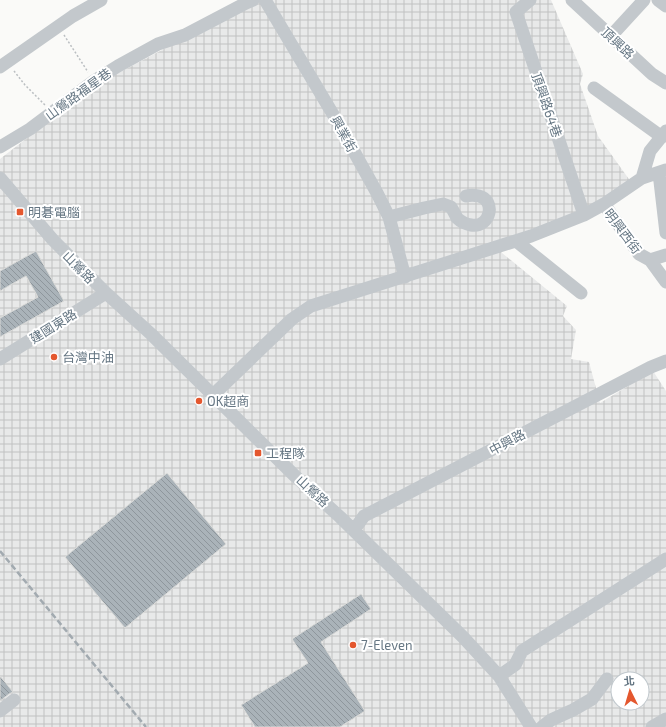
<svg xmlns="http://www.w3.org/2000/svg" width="666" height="727" font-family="'Exo 2','Noto Sans TC',sans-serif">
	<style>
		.industrial { fill: url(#industrial-grid); fill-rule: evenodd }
		.building { fill: url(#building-back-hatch); stroke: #dcdcda }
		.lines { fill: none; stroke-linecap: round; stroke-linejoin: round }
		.path { stroke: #bbbfc2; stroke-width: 1.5; stroke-dasharray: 2 2; stroke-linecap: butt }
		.minor { stroke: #c3c8cc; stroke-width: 13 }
		.rail { stroke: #a2aab0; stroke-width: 2.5; stroke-dasharray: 6 3; stroke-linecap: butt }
		.poi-dot { fill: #e4572e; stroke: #fff; stroke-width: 1.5 }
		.labels { text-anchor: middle; stroke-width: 4; stroke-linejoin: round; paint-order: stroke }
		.street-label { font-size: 13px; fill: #657683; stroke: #fff }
		.poi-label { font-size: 13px; fill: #657683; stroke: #fff; text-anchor: start }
	</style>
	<defs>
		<pattern id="industrial-grid" width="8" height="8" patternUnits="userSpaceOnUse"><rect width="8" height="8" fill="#e8e9e9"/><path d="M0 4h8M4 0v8" fill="none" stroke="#c0c1c2"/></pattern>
		<pattern id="building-back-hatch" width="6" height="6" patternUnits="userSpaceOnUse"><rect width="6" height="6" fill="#aab3b9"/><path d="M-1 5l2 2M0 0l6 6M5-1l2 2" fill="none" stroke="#8e969c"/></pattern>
	</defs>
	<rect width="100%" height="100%" fill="#fafaf8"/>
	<path class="industrial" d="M256 0H551L583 74 580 84 598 136 631 182 588 209 491 244 567 306 563 316 576 330 571 359 589 362 600 403 653 371 666 391V727H0V159L94 86ZM618 679H642V703H618Z"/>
	<path class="building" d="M36 251 64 301 0 337V318L38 297 26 276 0 291V271Z
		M167 473 226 544 125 628 65 557Z
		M361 594 371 609 321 642 365 711 340 727H255L241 705 308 663 292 639Z
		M0 676 13 692 9 694 0 701Z"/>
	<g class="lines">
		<path class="path" d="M64 35 88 72
			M14 71 25 85 45 105"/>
		<path class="minor" d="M265 0 337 121 377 193 389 217 405 277
			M530 0 516 12 584 215
			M572 0 652 74 666 83
			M658 0 666 6
			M611 36 644 0
			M0 67 73 16 101 0
			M594 88 662 137
			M0 147 30 129 94 81 118 66 158 44 185 35 246 3 253 0
			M659 173 666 233
			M0 178 53 240 106 293 151 334 295 476 340 517 463 637 499 676 531 727
			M642 178 650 151 666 131
			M604 204 639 254 650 260 666 255
			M389 217 424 208 443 204 451 207C453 210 455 214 457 218 461 222 465 224 471 225 491 228 496 200 479 196 474 195 470 195 466 196
			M516 241 581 293
			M650 260 666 282
			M0 359 106 293
			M213 395 292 319 311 306 531 236 584 215 604 204 642 178 666 170
			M354 530 364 516 651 367 666 361
			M499 676 515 665 522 651 666 559
			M0 711 14 700
			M542 727 551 720 573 710 592 699 607 679
			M652 727 666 719"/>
		<path class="rail" d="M0 551 146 727"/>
	</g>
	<g class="poi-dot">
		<rect x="16" y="208" width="8" height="8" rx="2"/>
		<circle cx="54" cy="357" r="4"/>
		<circle cx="199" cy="401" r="4"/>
		<rect x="254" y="449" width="8" height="8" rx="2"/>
		<circle cx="353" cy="645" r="4"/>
	</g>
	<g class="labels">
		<g class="street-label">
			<text transform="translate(618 43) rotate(43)" y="5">頂興路</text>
			<text transform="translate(78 94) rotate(-36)" y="5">山鶯路福星巷</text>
			<text transform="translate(547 105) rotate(71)" y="5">頂興路64巷</text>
			<text transform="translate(344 134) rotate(61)" y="5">興業街</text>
			<text transform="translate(623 231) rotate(53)" y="5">明興西街</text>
			<text transform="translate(79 267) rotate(45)" y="5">山鶯路</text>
			<text transform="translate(53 326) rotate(-32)" y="5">建國東路</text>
			<text transform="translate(507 442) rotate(-28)" y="5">中興路</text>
			<text transform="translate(313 491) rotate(43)" y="5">山鶯路</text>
		</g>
		<g class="poi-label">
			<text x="28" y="217">明碁電腦</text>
			<text x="62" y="362">台灣中油</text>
			<text x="207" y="406">OK超商</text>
			<text x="266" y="458">工程隊</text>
			<text x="361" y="650">7-Eleven</text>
		</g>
	</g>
	<g transform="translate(630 691) rotate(355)"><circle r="19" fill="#ffffff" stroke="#c1c8cd"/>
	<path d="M0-3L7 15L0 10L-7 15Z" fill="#e4572e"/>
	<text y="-6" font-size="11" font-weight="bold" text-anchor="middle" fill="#657683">北</text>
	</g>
</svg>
